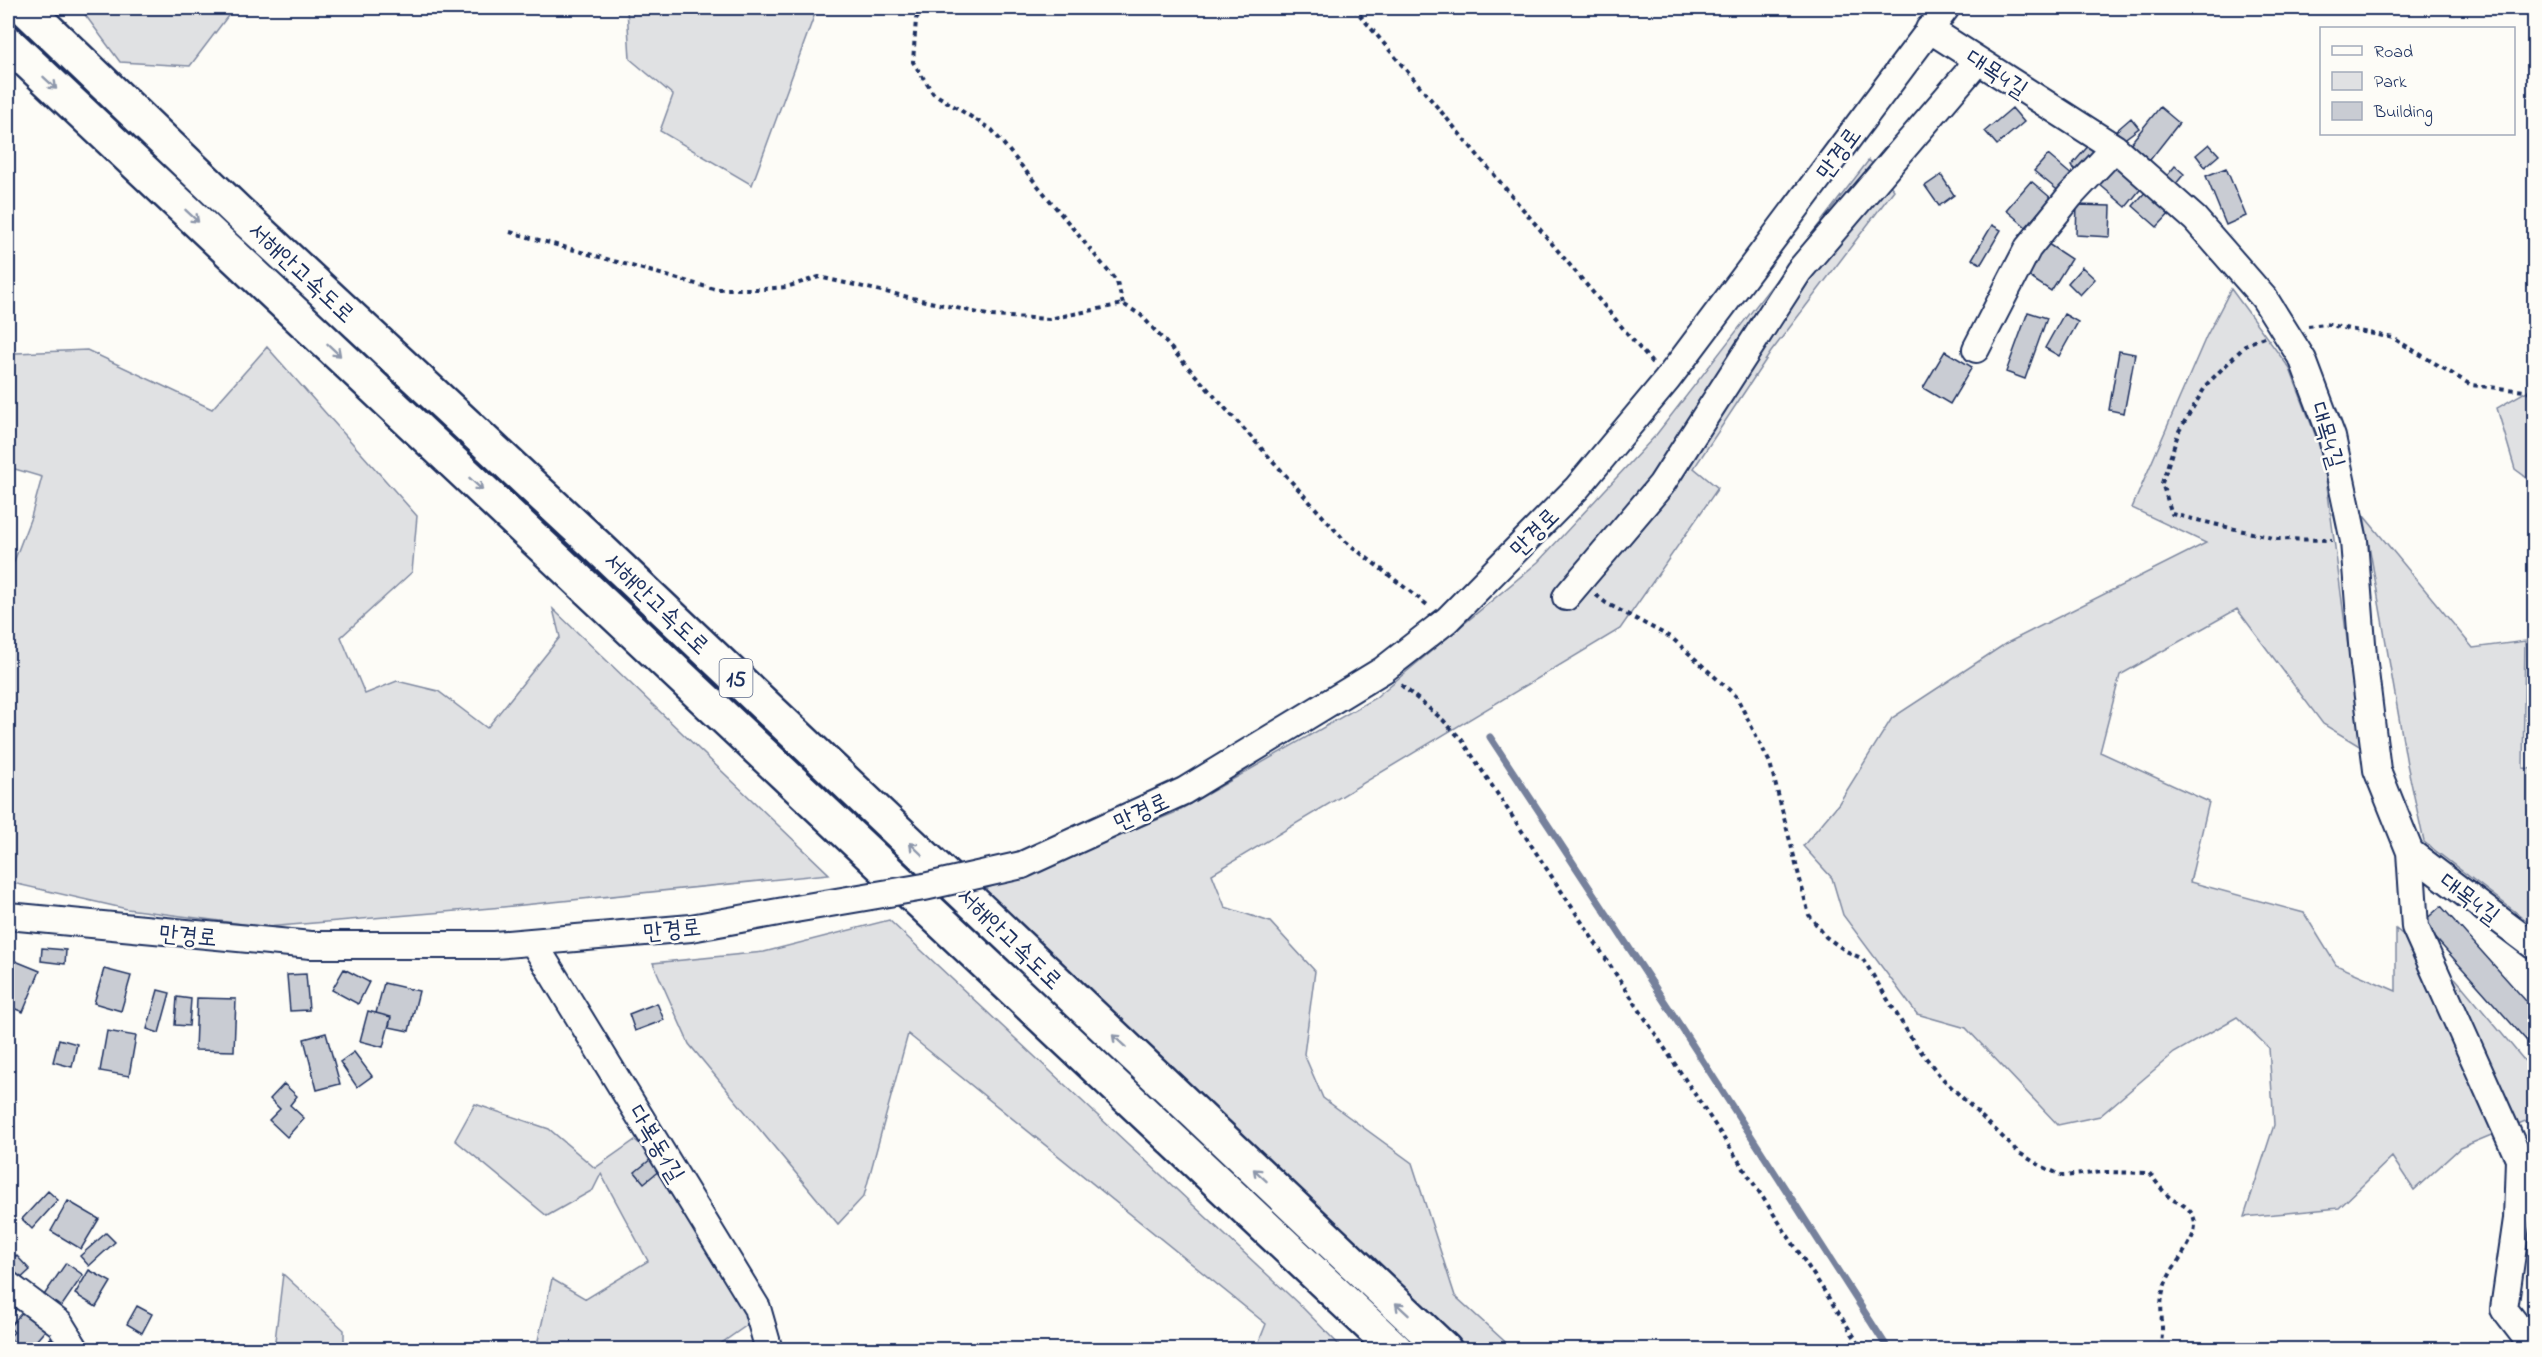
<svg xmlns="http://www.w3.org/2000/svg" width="2542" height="1357" font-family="'Indie Flower','Poor Story',sans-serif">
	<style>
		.green { fill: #e0e1e3; stroke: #7e88a0; stroke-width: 1.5 }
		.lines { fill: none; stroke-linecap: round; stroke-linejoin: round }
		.stream { stroke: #76819c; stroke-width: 7 }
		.building { fill: #c9ccd3; stroke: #1b2f5e; stroke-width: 1.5 }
		.minor-casing { stroke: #1b2f5e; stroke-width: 30 }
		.highway-casing { stroke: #1b2f5e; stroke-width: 38 }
		.path { stroke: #1b2f5e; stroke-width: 4; stroke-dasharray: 4.5 4.5; stroke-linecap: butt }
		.minor { stroke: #fdfcf7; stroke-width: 26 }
		.highway { stroke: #fdfcf7; stroke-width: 33 }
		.minor-bridge-casing { stroke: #1b2f5e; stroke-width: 30; stroke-linecap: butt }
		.minor-bridge { stroke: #fdfcf7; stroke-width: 26 }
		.oneway { stroke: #8c96aa }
		.labels { text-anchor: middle; stroke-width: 5; stroke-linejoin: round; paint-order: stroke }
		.shield { fill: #fdfcf7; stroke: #5f6c8c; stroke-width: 1.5 }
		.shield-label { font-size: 22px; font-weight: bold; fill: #1b2f5e }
		.street-label { font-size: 24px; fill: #1b2f5e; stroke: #fdfcf7 }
	</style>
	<rect width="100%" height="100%" fill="#fdfcf7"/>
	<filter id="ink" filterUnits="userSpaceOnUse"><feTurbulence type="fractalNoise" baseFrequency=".0167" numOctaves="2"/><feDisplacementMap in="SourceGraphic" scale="12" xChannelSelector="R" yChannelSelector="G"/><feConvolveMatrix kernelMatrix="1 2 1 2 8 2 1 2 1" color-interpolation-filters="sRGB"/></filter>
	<g filter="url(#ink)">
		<path class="green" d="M80 8H234L190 66 120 62Z
			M627 8H817L752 185 660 131 673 95 630 59Z
			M1869 160 1894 190 1771 352 1694 468 1718 488 1620 629 1212 874 1225 907 1270 922 1315 971 1304 1054 1323 1098 1412 1163 1455 1296 1513 1349H1466L1259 1152 980 891 1174 813 1375 698 1538 562 1656 435Z
			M2231 289 2290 369 2323 455 2361 747 2323 724 2237 609 2120 675 2100 752 2209 802 2190 882 2304 913 2336 965 2396 991V929L2456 979 2534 1072V1087L2528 1120 2460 1148 2414 1190 2392 1157 2339 1208 2244 1217 2274 1125 2269 1048 2237 1017 2174 1053 2100 1116 2058 1125 1966 1028 1917 1014 1843 915 1832 878 1803 846 1839 803 1892 718 2005 644 2206 543 2132 508 2206 337Z
			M267 347 417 516 412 572 341 637 365 694 397 681 438 691 487 728 560 637 553 609 829 874 503 907 267 927 127 909 8 882V577L31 517 42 477 8 467V359L16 353 87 350 212 409Z
			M2534 387V483L2515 469 2497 408Z
			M2364 516 2473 648 2525 641 2523 768 2534 769V926L2424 842 2407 764Z
			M889 920 1304 1309 1343 1349H1256L1266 1324 908 1034 864 1196 838 1224 689 1044 653 963 764 952Z
			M475 1104 549 1129 595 1168 635 1140 652 1154 731 1281 750 1323 713 1349H536L552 1279 586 1299 648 1261 601 1174 593 1190 547 1216 455 1140Z
			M283 1274 344 1330V1349H274Z"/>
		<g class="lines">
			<path class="stream" d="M1490 737 1670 1010 1889 1350"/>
		</g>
		<path class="building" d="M2160 107 2179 123 2150 160 2130 144Z
			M2012 108 2024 122 1997 145 1985 131Z
			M2131 118 2139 128 2123 140 2116 131Z
			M2090 144 2099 152 2080 174 2071 166Z
			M2209 144 2219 155 2205 167 2196 155Z
			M2048 155 2074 177 2061 193 2034 171Z
			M2117 163 2144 185 2126 207 2099 184Z
			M2175 166 2184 174 2175 185 2166 177Z
			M2226 168 2246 216 2226 225 2206 176Z
			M1941 175 1954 195 1939 206 1925 186Z
			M2031 181 2051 198 2026 227 2006 210Z
			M2148 189 2172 211 2157 227 2133 206Z
			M2077 205 2111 206 2110 237 2076 235Z
			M1992 225 2001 230 1981 264 1972 259Z
			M2045 242 2071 259 2051 291 2025 274Z
			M2082 267 2095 279 2080 295 2068 283Z
			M2028 312 2047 318 2025 379 2006 372Z
			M2064 314 2078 322 2059 356 2045 348Z
			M1945 351 1972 367 1950 404 1923 388Z
			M2119 351 2135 354 2124 413 2109 410Z
			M2441 906 2534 1010V1049L2422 923Z
			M42 948 66 950 65 964 41 961Z
			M8 958 40 971 23 1012 8 1006Z
			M104 969 131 976 121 1011 94 1003Z
			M344 969 369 982 358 1004 332 990Z
			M306 974 309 1010 290 1011 287 975Z
			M384 983 419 991 409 1031 389 1027 391 1017 376 1013Z
			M158 990 170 993 159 1033 147 1029Z
			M177 997 191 999 189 1026 175 1025Z
			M197 998 236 999 234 1051 195 1050Z
			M657 1003 664 1020 635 1031 629 1014Z
			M368 1011 391 1017 383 1047 360 1041Z
			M107 1031 136 1036 129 1076 100 1071Z
			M326 1033 340 1084 317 1090 304 1039Z
			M59 1039 77 1044 72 1067 53 1062Z
			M354 1052 372 1076 357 1087 340 1062Z
			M284 1084 297 1096 290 1105 304 1118 287 1137 269 1120 280 1109 270 1099Z
			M651 1159 660 1170 644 1183 635 1172Z
			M48 1191 58 1200 32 1229 22 1219Z
			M68 1201 99 1219 81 1249 51 1231Z
			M106 1233 115 1242 89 1266 80 1256Z
			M16 1255 30 1270 17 1282 8 1272V1263Z
			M66 1263 83 1275 59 1310 42 1298Z
			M89 1270 111 1282 96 1307 75 1294Z
			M8 1295 20 1303 8 1322Z
			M137 1306 152 1314 142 1333 127 1324Z
			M27 1307 49 1326 28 1350H8L14 1342 9 1337 14 1332 9 1327Z
			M50 1338 63 1350H40Z
			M133 1343 138 1350H124Z"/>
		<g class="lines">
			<g class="minor-casing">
				<path id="minor" d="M1929 29 2115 148 2195 219 2264 298 2303 360 2332 437 2354 541 2363 656 2377 770 2410 852 2534 946
					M1976 349 2028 248 2070 196 2115 148
					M1566 597 1661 485 1799 271 1978 61
					M2410 852 2415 927 2519 1159 2517 1219 2504 1309 2534 1348
					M1022 865 1184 791 1383 670 1447 620 1577 488 1667 380 1946 8
					M8 916 311 945H495L691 928 795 909
					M533 942 757 1308 769 1350
					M8 1285 60 1324 76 1350"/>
			</g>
			<g class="highway-casing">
				<path id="highway" d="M25 8 238 212 599 548 1445 1350
					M8 43 1396 1350"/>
			</g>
			<path class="path" d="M923 8 916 19 913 62 933 93 992 130 1117 282 1123 304
				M1354 8 1653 364
				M510 232 714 289H764L786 287 819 277 992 316 1049 319 1123 304 1141 315 1345 541 1430 607
				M2308 326 2325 324 2393 338 2471 385 2534 392
				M2264 337 2247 344 2207 384 2179 431 2162 483 2172 514 2277 539 2332 540
				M1596 595 1606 603 1672 638 1736 696 1770 763 1809 915 1826 937 1846 951 1863 959 1913 1041 1940 1076 2019 1153 2041 1166 2063 1176 2104 1172 2149 1173C2156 1181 2162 1191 2170 1198 2176 1202 2184 1204 2189 1210 2210 1233 2169 1263 2163 1291 2158 1310 2166 1330 2159 1350
				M1401 685 1443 720 1462 740 1863 1350"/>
			<use href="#minor" class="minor"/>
			<use href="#highway" class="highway"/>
			<g class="minor-bridge-casing">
				<path id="minor-bridge" d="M795 909 924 887 1022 865"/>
			</g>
			<use href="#minor-bridge" class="minor-bridge"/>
		</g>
		<defs><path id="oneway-shaft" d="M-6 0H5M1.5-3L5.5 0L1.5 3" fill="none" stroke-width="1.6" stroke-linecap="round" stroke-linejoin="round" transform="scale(1.5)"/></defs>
		<g class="oneway">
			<use href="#oneway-shaft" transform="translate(50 83) rotate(43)"/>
			<use href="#oneway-shaft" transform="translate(192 216) rotate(43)"/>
			<use href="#oneway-shaft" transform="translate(334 350) rotate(43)"/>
			<use href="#oneway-shaft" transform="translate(476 484) rotate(43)"/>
			<use href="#oneway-shaft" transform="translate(916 849) rotate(-136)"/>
			<use href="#oneway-shaft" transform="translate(1119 1041) rotate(-137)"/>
			<use href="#oneway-shaft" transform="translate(1260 1175) rotate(-137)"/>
			<use href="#oneway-shaft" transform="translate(1402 1309) rotate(-137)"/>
		</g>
	</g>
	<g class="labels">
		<rect class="shield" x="719.5" y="659" width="33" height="38" rx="4.5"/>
		<g class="shield-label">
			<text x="736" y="686">15</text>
		</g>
		<g class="street-label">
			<text transform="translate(1997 73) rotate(33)" y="8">대목4길</text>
			<text transform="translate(1838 153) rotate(-54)" y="8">만경로</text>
			<text transform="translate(302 272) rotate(43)" y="8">서해안고속도로</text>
			<text transform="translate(2328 435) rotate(73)" y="8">대목4길</text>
			<text transform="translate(1534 532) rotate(-45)" y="8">만경로</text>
			<text transform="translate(657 603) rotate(44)" y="8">서해안고속도로</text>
			<text transform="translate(1141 811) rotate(-25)" y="8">만경로</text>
			<text transform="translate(2470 898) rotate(37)" y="8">대목4길</text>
			<text transform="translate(672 929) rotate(-6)" y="8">만경로</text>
			<text transform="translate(188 935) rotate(5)" y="8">만경로</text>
			<text transform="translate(1010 938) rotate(44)" y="8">서해안고속도로</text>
			<text transform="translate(657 1143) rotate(59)" y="8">다복동1길</text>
		</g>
	</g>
	<rect width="2542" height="1357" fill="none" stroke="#fdfcf7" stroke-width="30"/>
	<rect x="15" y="15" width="2512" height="1327" fill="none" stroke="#1b2f5e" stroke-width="2" filter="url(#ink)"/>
	<rect x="2320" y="27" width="195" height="108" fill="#fdfcf7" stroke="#a3aaba" stroke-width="1.5"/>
	<rect x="2332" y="46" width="30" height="9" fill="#fdfcf7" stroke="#a3aaba" stroke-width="1.5"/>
	<text x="2374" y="57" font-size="18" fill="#1b2f5e">Road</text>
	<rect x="2332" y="72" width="30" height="18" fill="#e0e1e3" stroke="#a3aaba" stroke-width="1.5"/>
	<text x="2374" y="87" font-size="18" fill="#1b2f5e">Park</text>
	<rect x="2332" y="102" width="30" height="18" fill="#c9ccd3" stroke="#a3aaba" stroke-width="1.5"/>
	<text x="2374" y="117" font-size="18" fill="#1b2f5e">Building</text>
</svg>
